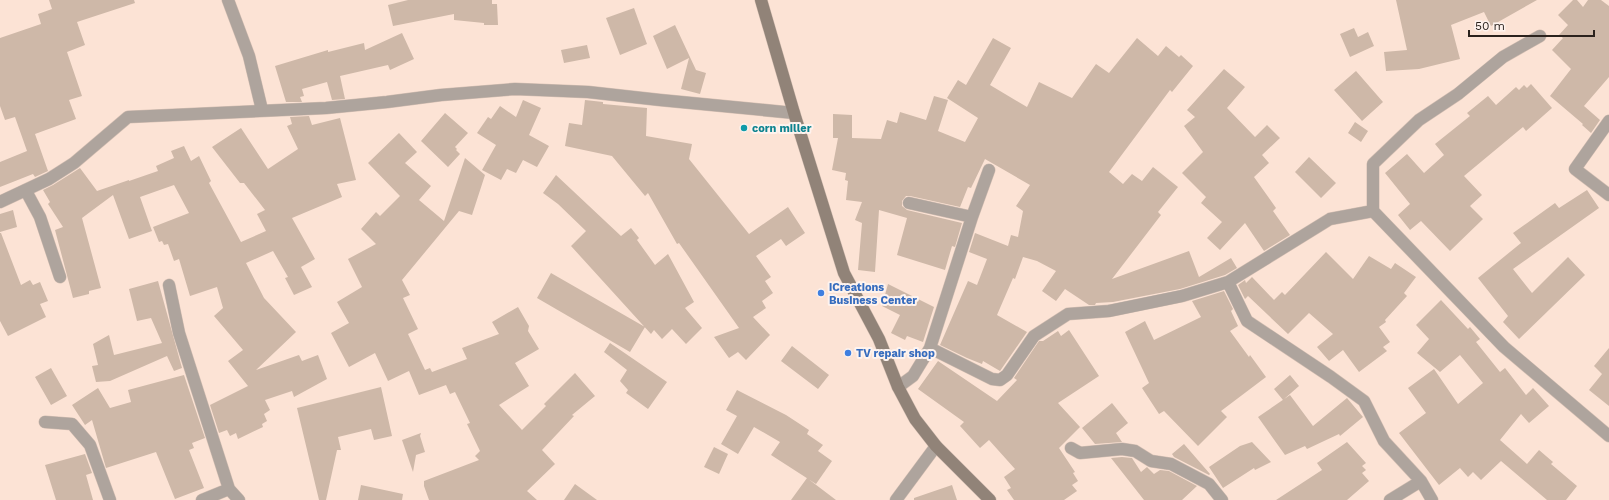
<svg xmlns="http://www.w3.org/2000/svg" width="1609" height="500" font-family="'Work Sans',sans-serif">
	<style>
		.building { fill: #ceb8a8 }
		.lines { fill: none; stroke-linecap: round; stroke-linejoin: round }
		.minor-casing { stroke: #d6c0b4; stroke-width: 13 }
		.tertiary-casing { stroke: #d6c0b4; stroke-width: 13 }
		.secondary-casing { stroke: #d6c0b4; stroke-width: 13 }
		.minor { stroke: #aea49d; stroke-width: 12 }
		.tertiary { stroke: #aea49d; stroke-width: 12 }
		.secondary { stroke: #918378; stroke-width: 12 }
		.culture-dot { fill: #0f9aa8; stroke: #fef3ee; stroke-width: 1.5 }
		.shop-dot { fill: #3f7fe0; stroke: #fef3ee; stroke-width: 1.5 }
		.labels { text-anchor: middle; stroke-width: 4; stroke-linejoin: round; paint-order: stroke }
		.culture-label { font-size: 11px; font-weight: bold; fill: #0d838f; stroke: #fef3ee; text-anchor: start }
		.shop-label { font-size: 11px; font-weight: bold; fill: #366cbe; stroke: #fef3ee; text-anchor: start }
	</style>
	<rect width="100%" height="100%" fill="#fce3d5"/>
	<path class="building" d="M49 0H134L135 3 77 22 85 45 67 52 82 96 69 100 76 119 35 134 48 171 35 177 33 174 0 187V162L27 151 15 117 5 120 0 106V38L41 24 38 14 52 9Z
		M408 0H492V4H497L498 25H484V23L454 20V14L393 26 388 5Z
		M1396 0H1537L1491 26 1484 12 1451 25 1460 59 1419 69 1386 71 1384 52 1407 50Z
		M1573 0H1577L1583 7 1588 0H1601L1609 6V77L1584 106 1600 120 1591 133 1582 125 1583 124 1550 96 1571 69 1552 50 1563 38 1559 35 1568 25 1558 15Z
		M634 8 647 44 620 55 606 18Z
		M675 25 696 70 706 73 700 94 681 89 689 58 667 69 653 36Z
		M1354 28 1358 37 1368 32 1374 46 1350 57 1340 34Z
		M402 33 414 59 390 70 388 65 340 76 345 99 332 100 327 82 302 89 304 96 300 97 302 102H286L275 66 328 50V52L364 43 365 50Z
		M993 38 1011 48 990 85 1027 107 1039 82 1072 98 1096 64 1109 73 1137 38 1158 56 1166 46 1179 57 1181 55 1193 66 1172 92 1170 90 1109 172 1123 184 1132 174 1142 181 1153 167 1178 187 1158 212 1161 215 1112 279 1189 251 1199 277 1231 258 1237 268 1225 275 1180 289 1113 302 1096 303 1095 305H1089L1065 289 1056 301 1042 291 1056 271 1037 261 1023 257 1015 279 1013 278 997 315 1027 332 1000 371 983 361 982 364 967 358 940 345 968 281 977 285 987 259 969 252 975 233 1008 246 1011 235 1018 237 1023 211 1016 206 1030 185 985 159 971 188 968 187 960 207 910 196H906L902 201V206L907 210 962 223 955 247 952 246 945 270 897 255 907 218 879 210 875 272 858 270 862 223 855 220 862 202 846 200 848 181 845 180 846 173 832 170 838 138H833V114L852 115V138L881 139 887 120 897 123 900 112 926 120 934 96 948 100 938 131 965 142 978 118 947 98 958 80 966 85Z
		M587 45 590 58 564 63 561 50Z
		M1224 69 1245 87 1227 108 1255 137 1267 125 1280 138 1262 155 1269 163 1254 177 1276 208 1273 211 1290 235 1264 251 1245 223 1220 250 1207 238 1222 222 1201 203 1206 197 1182 173 1203 152 1184 126 1195 117 1187 110Z
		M1356 71 1383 102 1362 121 1334 90Z
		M1531 84 1552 108 1526 131 1523 127 1464 176 1482 195 1470 206 1483 219 1450 251 1421 221 1410 230 1398 215 1410 204 1385 173 1407 154 1424 173 1444 155 1435 144 1470 116 1467 113 1488 96 1496 105 1516 87 1519 90 1524 85 1527 88Z
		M523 100 541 108 529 135 549 146 537 167 523 160 516 173 507 169 501 180 482 170 496 145 477 133 488 117 491 119 500 106 516 117Z
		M585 100 603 102V104L647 108 646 136 692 144 689 159 749 234 788 207 805 233 786 246 781 239 756 256 771 277 765 281 773 293 762 301 766 308 753 317 770 335 746 360 738 352 729 358 714 337 739 328 679 243 677 244 648 193 645 196 612 156 565 146 569 123 582 125Z
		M445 113 468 133 455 147 457 149 456 150 460 154 448 167 421 141Z
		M309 116 312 125 340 118 356 180 337 184 342 197 292 218 315 259 301 267 312 287 294 295 285 278 288 277 273 251 246 263 264 298 296 332 256 370 299 355 302 361 318 355 327 379 294 397 292 391 265 400 270 410 264 414 267 421 262 424 263 427 238 439 236 433 230 436 227 430 219 433 210 405 248 386 228 361 243 350 214 316 223 308 217 287 190 296 179 259 174 261 168 244 164 245 162 241 159 242 153 227 189 213 174 185 140 197 152 231 129 239 113 195 82 218 101 288 89 291V294L73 298 55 230 63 227 48 204 50 202 43 190 53 185 80 168 97 191 129 180V181L158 171 156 166 174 158 171 151 184 146 191 161 199 156 211 181 209 183 241 242 266 231 257 214 265 210 244 183H240L212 147 241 128 268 169 298 149 287 126 292 124 290 117Z
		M1355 122 1368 131 1361 142 1348 133Z
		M399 133 417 152 405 163 431 186 419 200 444 221 465 158 485 175 472 215 459 211 402 280 410 295 403 298 418 329 408 334 425 370 430 368 432 372 467 359 462 348 499 334 492 322 518 307 529 326 528 331 539 349 515 363 529 386 499 405 522 430 546 406 544 404 575 373 595 396 572 415 574 416 542 450 555 464 527 491 537 500H429L424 486V481L479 460 475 456 480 451 467 424 470 423 455 392 450 394 446 385 419 395 409 371 388 381 375 353 349 367 331 333 349 323 337 302 362 287 348 259 376 244 361 229 376 212 380 216 400 196 368 163Z
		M1309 157 1336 183 1321 198 1295 172Z
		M556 175 621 236 631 228 639 238 637 240 655 265 668 254 694 302 685 308 702 328 686 344 672 329 662 339 654 330 651 334 571 246 586 231 558 204 543 193Z
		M1587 190 1599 208 1513 269 1532 293 1568 257 1585 275 1519 339 1503 322 1508 316 1478 278 1521 243 1513 233 1555 203 1559 208Z
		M13 210 17 227 0 232V214Z
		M0 233H1L21 285 30 280 33 285 40 282 48 301 40 304 46 317 8 336 0 321Z
		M1326 252 1353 279 1369 256 1391 269 1395 263 1416 277 1404 293 1407 296 1385 320 1386 322 1379 327 1390 342 1383 347 1387 351 1359 372 1343 350 1329 361 1317 347 1333 334 1309 313 1288 334 1248 296 1245 299 1238 285 1245 280 1246 283 1252 277 1274 300 1282 292 1285 295Z
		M551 273 645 327 630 352 537 298Z
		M158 281 182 368 174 371 167 356 110 381 96 382 92 366 98 365 93 344 109 335 114 355 162 343 151 318 137 321 129 289Z
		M888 284 934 307 923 342 907 336 905 340 891 333 900 315 882 306Z
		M1224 291 1233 309 1231 311 1238 326 1230 331 1249 357 1250 355 1266 377 1221 411 1227 417 1198 446 1164 411 1159 414 1142 388 1149 383 1125 332 1145 321 1154 340 1201 317 1192 301Z
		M1441 300 1468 329 1470 327 1480 339 1476 342 1500 372 1505 368 1526 395 1533 388 1549 406 1529 423 1521 414 1500 440 1527 464 1539 450 1553 462 1551 464 1577 486 1566 500H1547L1501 461 1481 480 1473 472 1468 477 1460 468 1439 485 1399 433 1426 413 1408 388 1434 369 1458 404 1483 383 1460 355 1440 372 1417 353 1429 339 1416 325Z
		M1069 330 1099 376 1058 403 1080 427 1059 448 1075 472 1073 473 1078 481 1072 485 1077 491 1064 500H1014L1007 490 1011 488 1004 477 1015 469 989 440 980 448 960 426 964 422 918 389 938 361 997 401 1017 380 1014 378 1039 341H1043L1058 331 1061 336Z
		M610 343 667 382 648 409 626 393 628 390 620 381 627 370 604 352Z
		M792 346 829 375 818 389 781 361Z
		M1609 348V406L1589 390 1602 374 1594 366Z
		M51 368 67 396 51 405 35 377Z
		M184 375 205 438 192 443 194 448 189 450 204 488 175 499 156 452 106 468 92 420 85 425 72 405 98 388 110 408 131 402 128 390Z
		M1290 375 1299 386 1283 400 1274 389Z
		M381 387 392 436 374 440 371 429 338 437 341 450H337L326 500H319L297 408Z
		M737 390 786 415 809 430 807 434 823 445 818 451 832 461 816 484 771 455 780 442 754 427 738 454 721 444 737 416 726 410Z
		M1290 395 1313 426 1347 398 1363 417 1340 436 1339 434 1307 449 1305 446 1285 455 1258 417Z
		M1112 403 1128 423 1116 433 1122 442 1095 444 1082 428Z
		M421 433 420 436 425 452 416 455 413 472 402 440Z
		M1252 442 1271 462 1255 470 1254 468 1223 488 1209 467 1240 446Z
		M1347 442 1366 463 1362 466 1366 470 1362 473 1369 481 1347 500H1276L1322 470 1317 463Z
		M1184 444 1210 474 1209 475 1174 457 1172 454Z
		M714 447 728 454 719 474 704 467Z
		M85 454 92 473 86 475 93 500H56L45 465Z
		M1122 457 1132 458 1141 472 1147 467 1154 474 1160 470 1169 471 1197 486 1182 500H1144L1111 458Z
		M807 478 836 500H791Z
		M575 484 597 500H564Z
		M361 485 403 494 402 500H358Z
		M952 485 957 500H914V498Z"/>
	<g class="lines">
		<g class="minor-casing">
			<path id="minor" d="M228 0 249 56 262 110
				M1609 121 1575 169 1609 195
				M26 191 40 217 60 277
				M0 202 49 179 74 163 128 117 326 108 387 102 441 95 515 89 588 92 660 100 794 113
				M909 203 972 217
				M1373 211 1504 347 1609 436
				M1228 282 1247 321 1331 377 1364 401 1384 441 1421 481 1432 500
				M169 285 179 333 229 489 239 500
				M930 348 992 379 1000 380 1007 375 1034 336 1068 314 1109 311 1182 296 1228 282 1330 219 1373 211V164L1419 120 1458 94 1503 57 1540 36
				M898 387 913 376 930 348 972 217 989 170
				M45 422 72 424 90 445 110 500
				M1071 448 1080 453 1122 449 1135 451 1151 461 1171 464 1209 484 1222 500
				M202 500 229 489
				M1390 500 1421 481"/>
		</g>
		<g class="tertiary-casing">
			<path id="tertiary" d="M896 500 936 446"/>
		</g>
		<g class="secondary-casing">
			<path id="secondary" d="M761 0 794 113 844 273 879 339 898 387 915 419 936 446 990 500"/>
		</g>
		<use href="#minor" class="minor"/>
		<use href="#tertiary" class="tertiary"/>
		<use href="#secondary" class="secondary"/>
	</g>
	<circle class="culture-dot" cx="744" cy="128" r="4"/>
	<g class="shop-dot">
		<circle cx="821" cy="293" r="4"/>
		<circle cx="848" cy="353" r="4"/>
	</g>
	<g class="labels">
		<g class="culture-label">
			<text x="752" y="132">corn miller</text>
		</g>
		<g class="shop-label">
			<text x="829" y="291">iCreations<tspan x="829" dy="13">Business Center</tspan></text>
			<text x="856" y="357">TV repair shop</text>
		</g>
	</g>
	<path d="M1469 30v6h125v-6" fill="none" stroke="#2b221d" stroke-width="2"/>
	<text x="1475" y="30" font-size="12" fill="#2b221d" stroke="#fef3ee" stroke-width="3" paint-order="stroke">50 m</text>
</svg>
